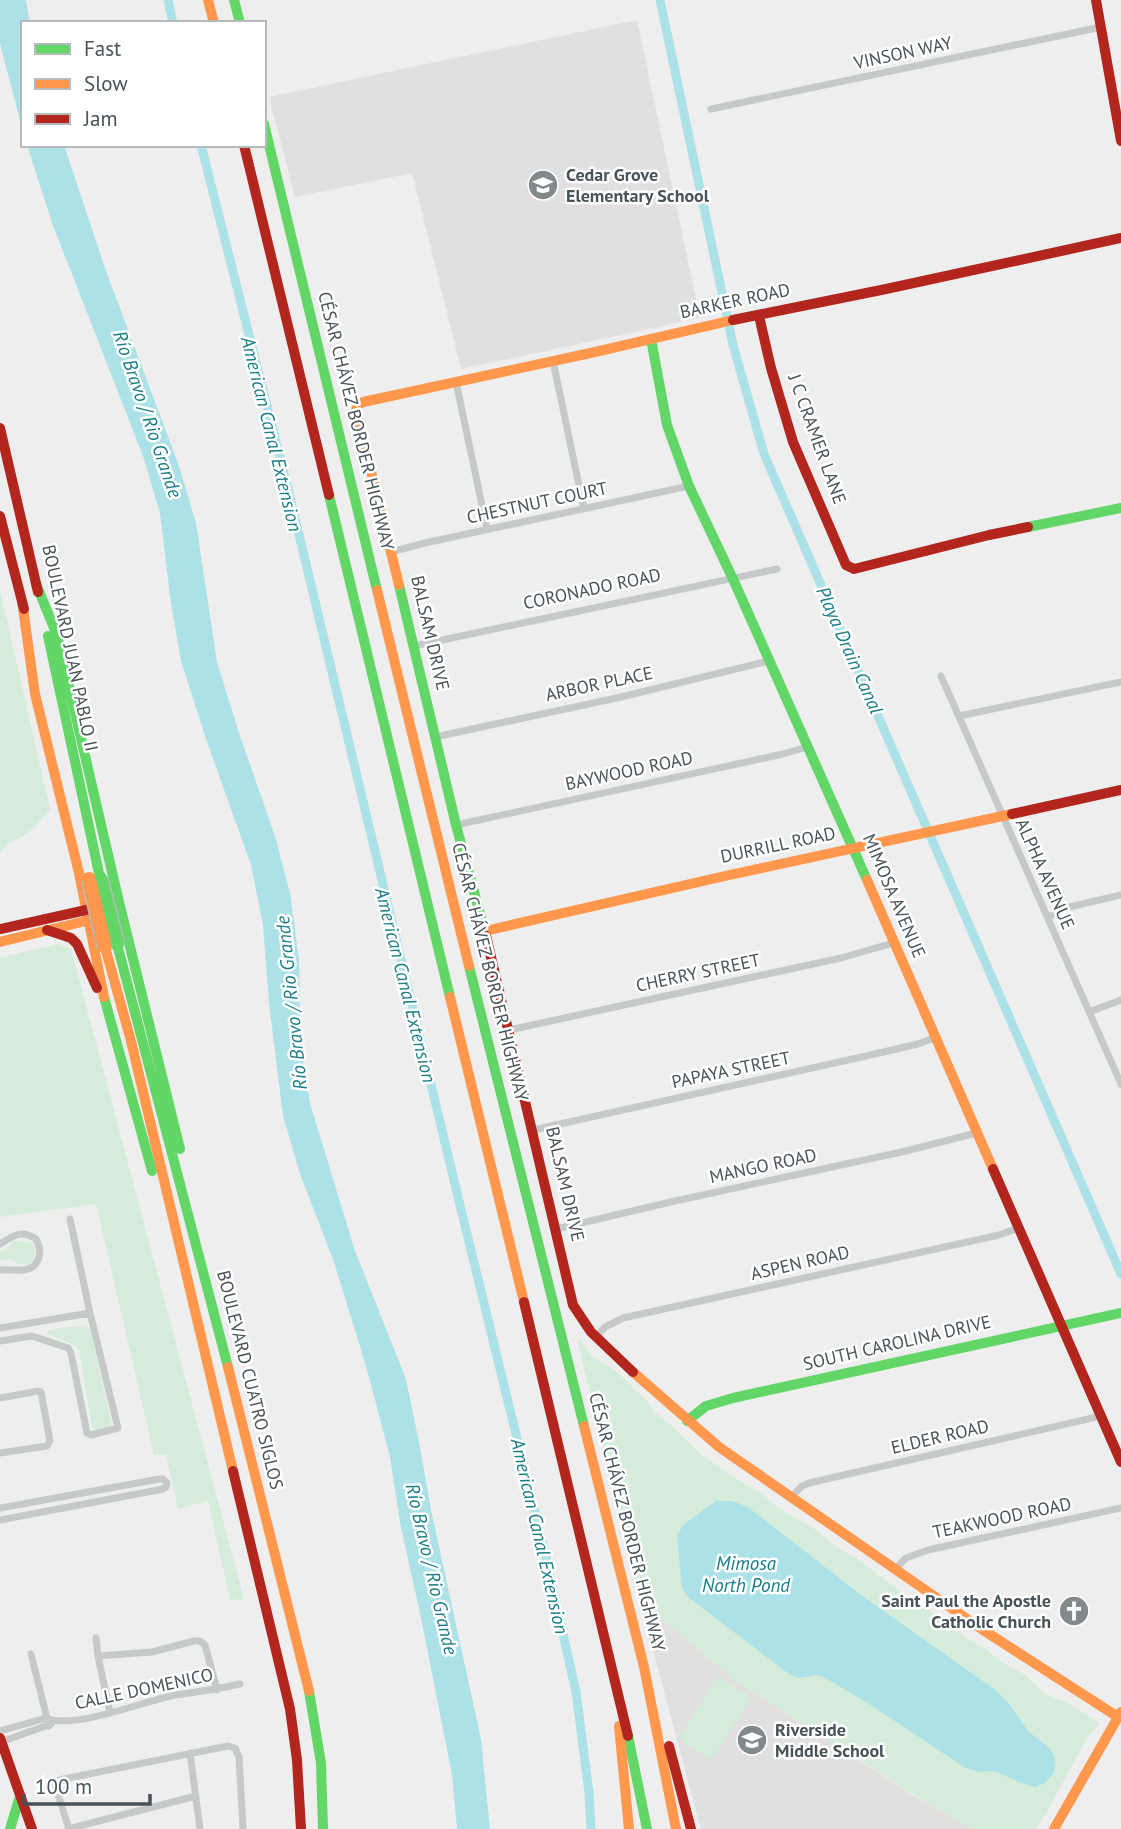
<svg xmlns="http://www.w3.org/2000/svg" width="1121" height="1829" font-family="'PT Sans',sans-serif">
	<style>
		.education { fill: #e1dfe0 }
		.green { fill: #d5ecda }
		.water { fill: #ace2e7 }
		.lines { fill: none; stroke-linecap: round; stroke-linejoin: round }
		.canal { stroke: #ace2e7; stroke-width: 9 }
		.street { stroke: #c6c9ca; stroke-width: 7 }
		.fast { stroke: #63d668; stroke-width: 10 }
		.slow { stroke: #ff974d; stroke-width: 10 }
		.jam { stroke: #b3261e; stroke-width: 10 }
		.fast-bridge-casing { stroke: #b4b9bc; stroke-width: 17; stroke-linecap: butt }
		.slow-bridge-casing { stroke: #b4b9bc; stroke-width: 17; stroke-linecap: butt }
		.fast-bridge { stroke: #63d668; stroke-width: 14 }
		.slow-bridge { stroke: #ff974d; stroke-width: 14 }
		.labels { text-anchor: middle; stroke-width: 5; stroke-linejoin: round; paint-order: stroke }
		.street-label { font-size: 18px; fill: #475359; stroke: #fff }
		.poi-label { font-size: 18px; font-weight: bold; fill: #475359; stroke: #fff; text-anchor: start }
		.water-label { font-size: 19px; font-style: italic; fill: #177d86; stroke: #fff }
	</style>
	<rect width="100%" height="100%" fill="#efeeee"/>
	<path class="education" d="M637 20 700 318 461 369 412 173 295 197 269 97Z
		M640 1602 739 1683 916 1797 973 1829H701Z"/>
	<path class="green" d="M0 590 50 809C44 816 38 824 31 830 19 841 9 838 0 854Z
		M58 944 71 949 244 1599 230 1600 208 1501 178 1509 166 1454 154 1455 96 1204 0 1217V958Z
		M14 1241 30 1242 35 1248V1256L30 1265 19 1264 11 1259 0 1261V1251L5 1250Z
		M85 1325 90 1329 111 1422 110 1426 96 1430 92 1427 79 1349 76 1346 48 1334V1330Z
		M577 1339 581 1341 591 1355 616 1371 647 1401 654 1412 672 1426 702 1455 735 1478 761 1493 777 1507 818 1531 836 1547 856 1558 903 1593 919 1602 937 1617 952 1625 968 1639 986 1649 1003 1663 1026 1675 1045 1694 1053 1698 1069 1703 1099 1723V1725L1087 1738 1047 1812 1035 1829H973L938 1810 739 1683 640 1602Z
		M717 1676 751 1698 711 1760 682 1741 680 1736Z"/>
	<path class="water" d="M0 0H26L30 23H23V132L0 44Z
		M27 145H64L106 271 179 466 196 523 217 662 240 736 275 836 290 893 299 960 301 1051 310 1103 355 1251 406 1379 420 1447 431 1510 481 1739 490 1829H457L452 1775 421 1618 400 1523 390 1457 366 1366 334 1262 300 1174 283 1116 269 1003 263 925 251 865 206 739 181 661 171 604 160 513 143 456 52 223Z
		M716 1501H732L748 1507 861 1595 997 1691 1010 1705 1028 1731 1048 1747 1054 1755 1055 1766 1053 1774 1045 1783 1035 1787 1021 1783 997 1772 989 1771 978 1772 964 1767 866 1702 825 1678 817 1675 799 1678 789 1674 688 1597 682 1588 677 1536 683 1525Z"/>
	<g class="lines">
		<path class="canal" d="M168 0 173 23
			M660 0 733 345 764 454 1121 1274
			M201 145 289 493 459 1201 544 1549 576 1692 589 1793 591 1829"/>
		<path class="street" d="M711 109 1101 27
			M553 361 584 509
			M456 382 487 529
			M391 552 425 543 689 486
			M414 646 777 569
			M941 676 1121 1084
			M959 716 1121 682
			M435 737 621 697 769 661
			M456 825 783 754 807 747
			M1048 917 1065 908 1121 895
			M1089 1012 1121 1000
			M509 1030 841 958 893 943
			M533 1130 866 1056 918 1044 934 1038
			M556 1229 675 1201 906 1151 976 1133
			M0 1244C13 1236 21 1229 36 1239 43 1251 40 1268 24 1270 16 1271 8 1269 0 1270
			M0 1328 90 1313
			M595 1338 605 1327 623 1318 999 1235 1018 1228
			M0 1341 32 1336 68 1348 71 1353 87 1433 91 1435 118 1428 90 1313 70 1219
			M0 1398 38 1391 41 1392 50 1441 47 1446 0 1453
			M791 1497 802 1486 809 1483 1101 1416
			M0 1508 159 1479H163L167 1483 166 1487 163 1489 0 1520
			M895 1569 906 1558 928 1550 1121 1508
			M96 1638 98 1656 110 1713
			M31 1654 49 1726
			M98 1656 152 1652 194 1641H200L205 1645 217 1690
			M0 1731 46 1718C74 1730 144 1701 175 1695 197 1692 218 1689 240 1684
			M1 1742 51 1724
			M190 1753 200 1829
			M68 1829 196 1796
			M69 1829 55 1785 59 1780 228 1746 235 1748 239 1757 243 1829"/>
		<path class="fast" d="M234 0 240 23
			M264 124 377 590
			M651 339 667 425 689 486 733 579 867 880
			M329 495 450 997
			M1028 527 1121 508
			M36 584 57 635 119 902 180 1149
			M399 585 456 825 486 936
			M48 636 100 878
			M117 944 228 1367
			M469 966 584 1426
			M104 997 152 1171
			M687 1421 706 1406 733 1398 1121 1313
			M309 1691 321 1763 323 1829
			M628 1736 647 1829
			M10 1829 20 1796"/>
		<path class="slow" d="M208 0 214 23
			M399 585 356 410 358 405 363 402 595 352 733 320
			M377 590 469 966
			M22 601 35 694 79 873 104 997
			M867 880 993 1169
			M485 931 725 876 1012 814
			M0 942 98 918
			M105 947 131 1041 233 1471
			M450 997 524 1302
			M228 1367 309 1691
			M633 1372 719 1447 983 1630 1118 1717
			M584 1426 644 1667 676 1829
			M619 1726 629 1829
			M1054 1829 1121 1712"/>
		<path class="jam" d="M1096 0 1121 141
			M244 145 329 495
			M759 316 771 368 793 442 846 565 854 569 989 535 1028 527
			M733 320 886 289 1121 238
			M0 428 38 592
			M0 516 24 609
			M1012 814 1121 790
			M0 929 95 908
			M47 930 71 938 77 944 97 988
			M486 936 573 1305 591 1332 633 1372
			M993 1169 1121 1462
			M524 1302 628 1736
			M233 1471 290 1709 297 1760 301 1829
			M0 1738 32 1829
			M669 1746 691 1829"/>
		<g class="fast-bridge-casing">
			<path id="fast-bridge" d="M100 878 117 944"/>
		</g>
		<g class="slow-bridge-casing">
			<path id="slow-bridge" d="M89 879 105 947"/>
		</g>
		<use href="#fast-bridge" class="fast-bridge"/>
		<use href="#slow-bridge" class="slow-bridge"/>
	</g>
	<defs>
		<g id="school-disc" transform="scale(1.575)"><circle r="9.5" fill="#82898d" stroke="#fff"/><path d="M0-5L7-2L0 1L-7-2ZM-4 1L0 2.5L4 1V4Q0 6-4 4Z" fill="#fff"/></g>
		<g id="church-disc" transform="scale(1.575)"><circle r="9.5" fill="#82898d" stroke="#fff"/><path d="M-1.2-6h2.4v3.5h3.3v2.4h-3.3V6h-2.4V-.1h-3.3v-2.4h3.3Z" fill="#fff"/></g>
	</defs>
	<g fill-rule="evenodd">
		<use href="#school-disc" x="543" y="185"/>
		<use href="#church-disc" x="1074" y="1611"/>
		<use href="#school-disc" x="752" y="1740"/>
	</g>
	<g class="labels">
		<g class="street-label">
			<text transform="translate(903 53) rotate(-12)" y="6">VINSON WAY</text>
			<text transform="translate(735 301) rotate(-12)" y="6">BARKER ROAD</text>
			<text transform="translate(356 421) rotate(76)" y="6">CÉSAR CHÁVEZ BORDER HIGHWAY</text>
			<text transform="translate(817 439) rotate(70)" y="6">J C CRAMER LANE</text>
			<text transform="translate(537 503) rotate(-12)" y="6">CHESTNUT COURT</text>
			<text transform="translate(592 589) rotate(-12)" y="6">CORONADO ROAD</text>
			<text transform="translate(430 633) rotate(77)" y="6">BALSAM DRIVE</text>
			<text transform="translate(70 648) rotate(78)" y="6">BOULEVARD JUAN PABLO II</text>
			<text transform="translate(599 684) rotate(-12)" y="6">ARBOR PLACE</text>
			<text transform="translate(629 771) rotate(-12)" y="6">BAYWOOD ROAD</text>
			<text transform="translate(778 845) rotate(-12)" y="6">DURRILL ROAD</text>
			<text transform="translate(1045 874) rotate(66)" y="6">ALPHA AVENUE</text>
			<text transform="translate(894 896) rotate(67)" y="6">MIMOSA AVENUE</text>
			<text transform="translate(490 972) rotate(76)" y="6">CÉSAR CHÁVEZ BORDER HIGHWAY</text>
			<text transform="translate(698 973) rotate(-12)" y="6">CHERRY STREET</text>
			<text transform="translate(731 1070) rotate(-12)" y="6">PAPAYA STREET</text>
			<text transform="translate(763 1166) rotate(-12)" y="6">MANGO ROAD</text>
			<text transform="translate(565 1184) rotate(77)" y="6">BALSAM DRIVE</text>
			<text transform="translate(800 1263) rotate(-13)" y="6">ASPEN ROAD</text>
			<text transform="translate(897 1343) rotate(-13)" y="6">SOUTH CAROLINA DRIVE</text>
			<text transform="translate(250 1380) rotate(76)" y="6">BOULEVARD CUATRO SIGLOS</text>
			<text transform="translate(940 1437) rotate(-13)" y="6">ELDER ROAD</text>
			<text transform="translate(1002 1518) rotate(-12)" y="6">TEAKWOOD ROAD</text>
			<text transform="translate(627 1522) rotate(76)" y="6">CÉSAR CHÁVEZ BORDER HIGHWAY</text>
			<text transform="translate(144 1689) rotate(-12)" y="6">CALLE DOMENICO</text>
		</g>
		<g class="poi-label">
			<text x="566" y="181">Cedar Grove<tspan x="566" dy="21">Elementary School</tspan></text>
			<text x="1051" y="1607" text-anchor="end">Saint Paul the Apostle<tspan x="1051" dy="21">Catholic Church</tspan></text>
			<text x="775" y="1736">Riverside<tspan x="775" dy="21">Middle School</tspan></text>
		</g>
		<g class="water-label">
			<text transform="translate(148 414) rotate(71)" y="7">Río Bravo / Rio Grande</text>
			<text transform="translate(272 434) rotate(76)" y="7">American Canal Extension</text>
			<text transform="translate(850 650) rotate(66)" y="7">Playa Drain Canal</text>
			<text transform="translate(406 985) rotate(76)" y="7">American Canal Extension</text>
			<text transform="translate(291 1003) rotate(-96)" y="7">Río Bravo / Rio Grande</text>
			<text transform="translate(540 1536) rotate(77)" y="7">American Canal Extension</text>
			<text x="746" y="1570">Mimosa<tspan x="746" dy="22">North Pond</tspan></text>
			<text transform="translate(432 1569) rotate(77)" y="7">Río Bravo / Rio Grande</text>
		</g>
	</g>
	<rect x="21" y="21" width="245" height="126" fill="#ffffff" stroke="#b5babd" stroke-width="2"/>
	<rect x="35" y="44" width="35" height="10" fill="#63d668" stroke="#b5babd" stroke-width="2"/>
	<text x="84" y="56" font-size="21" fill="#475359">Fast</text>
	<rect x="35" y="79" width="35" height="10" fill="#ff974d" stroke="#b5babd" stroke-width="2"/>
	<text x="84" y="91" font-size="21" fill="#475359">Slow</text>
	<rect x="35" y="114" width="35" height="10" fill="#b3261e" stroke="#b5babd" stroke-width="2"/>
	<text x="84" y="126" font-size="21" fill="#475359">Jam</text>
	<path d="M24 1794v10h126v-10" fill="none" stroke="#475359" stroke-width="3.5"/>
	<text x="35" y="1794" font-size="21" fill="#475359" stroke="#ffffff" stroke-width="5" paint-order="stroke">100 m</text>
</svg>
